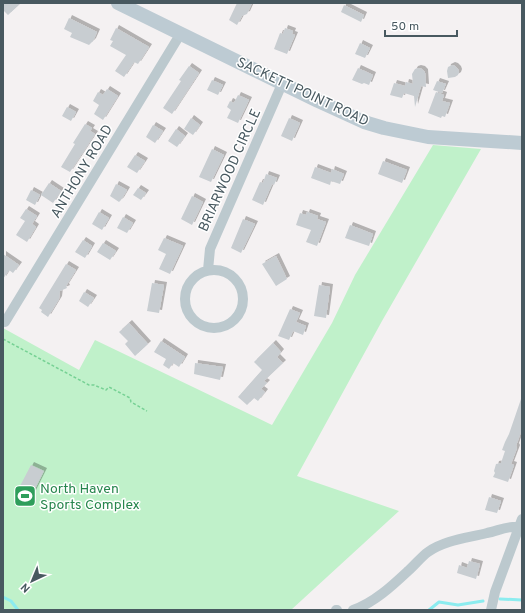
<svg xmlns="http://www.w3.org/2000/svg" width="525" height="613" font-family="Overpass,sans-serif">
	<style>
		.green { fill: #c0f1ca }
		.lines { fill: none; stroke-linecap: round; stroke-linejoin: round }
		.stream { stroke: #8cecef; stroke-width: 3 }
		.building { fill: #c8cdd1; filter: url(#shadow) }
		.path { stroke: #76d194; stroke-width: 1.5; stroke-dasharray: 3 2; stroke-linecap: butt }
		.street { stroke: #bcc9ce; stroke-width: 10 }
		.secondary { stroke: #bdcbd3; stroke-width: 14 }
		.labels { text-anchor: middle; stroke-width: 3; stroke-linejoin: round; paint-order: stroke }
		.street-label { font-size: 14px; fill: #485960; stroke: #fff }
		.leisure-label { font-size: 14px; fill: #27864d; stroke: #fff; text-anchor: start }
	</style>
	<defs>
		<filter id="shadow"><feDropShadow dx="3" dy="-3" stdDeviation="0" flood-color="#0004"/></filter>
	</defs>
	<rect width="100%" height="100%" fill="#f4f1f2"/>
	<path class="green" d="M433 145 481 149 382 321 297 476 399 511 291 610H3V328L79 370 95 340 272 425 332 323 355 275Z"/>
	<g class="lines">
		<path class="stream" d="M3 597 11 601 18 610
			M500 599 522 600
			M429 610 439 602 458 605 483 601"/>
	</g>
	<path class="building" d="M3 3H21L8 15 3 10Z
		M237 3H252L247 14 242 16 237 25 229 20Z
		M344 5 364 15 361 22 341 12Z
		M69 18 97 32 93 41 89 45 70 37 72 33 64 29Z
		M116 28 149 47 138 64 134 62 124 77 115 71 126 55 110 46 113 41 110 40Z
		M285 28 293 31 292 34 295 35 287 54 274 49 280 33 283 34Z
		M360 43 370 48 365 58 355 54Z
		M452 65 455 66 458 69 459 72 458 75 455 77 448 78 447 71 448 67Z
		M189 66 199 73 172 114 163 108 181 81 179 80Z
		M358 68 373 75 369 85 364 83 362 84 352 80Z
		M418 68 422 69 425 72 426 87 421 86 415 107 414 96 404 93 402 98 390 95 394 83 405 86 406 82 413 84 412 74 415 69Z
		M212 80 223 85 218 95 207 90Z
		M437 81 446 84 442 93 433 90Z
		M107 89 118 96 103 120 94 114 99 105 93 101 98 92 103 95Z
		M436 92 444 95 442 101 450 103 445 117 442 116 441 118 428 113Z
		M238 95 249 100 238 123 227 118 231 110 227 107 230 101 234 103Z
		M67 107 76 112 71 121 62 116Z
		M191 118 200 125 193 135 184 129Z
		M289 118 300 123 292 141 281 136Z
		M85 124 92 128 90 131 95 134 70 172 61 167 75 144 73 143Z
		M153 125 163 131 155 143 146 137Z
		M176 129 185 136 177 147 168 141Z
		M212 149 224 155 211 182 199 177Z
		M135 155 145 161 137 173 127 167Z
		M383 161 407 170 402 183 378 174Z
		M315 167 331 173 332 169 344 174 340 184 331 181 330 185 311 178Z
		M266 174 277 178 274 185 272 184 263 205 252 200 260 182 263 183Z
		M49 183 61 191 53 203 41 195Z
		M116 184 127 190 121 200 119 202 110 196Z
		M138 188 146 193 141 200 133 195Z
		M31 190 40 195 35 205 26 200Z
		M192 196 203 202 192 225 181 219Z
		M26 209 37 216 32 224 36 227 27 242 16 235 25 221 20 218Z
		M99 212 109 218 102 230 92 224Z
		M307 212 318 216 317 219 326 222 317 246 306 242 311 230 296 225 300 213 306 215Z
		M123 217 133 223 127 233 117 228Z
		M243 219 255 224 241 253 231 248Z
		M350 225 373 234 369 246 345 238Z
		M164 238 183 246 170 274 159 269 166 254 158 250Z
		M83 240 92 246 85 258 75 252Z
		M103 243 116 251 110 260 97 252Z
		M3 254 19 265 13 273 9 270 3 279Z
		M276 256 287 279 276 286 262 264Z
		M66 264 76 270 66 286 67 288 60 291 59 299 48 317 41 312 42 310 39 308Z
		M152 283 164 285 159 313 147 311Z
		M319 285 330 287 326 318 314 316Z
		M84 292 94 298 88 307 79 301Z
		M290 309 300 313 296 322 306 326 303 335 293 331 289 340 278 336Z
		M129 323 148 344 135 356 125 344 128 341 119 332Z
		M161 341 185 357 179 367 173 363 169 369 163 365 166 359 154 352Z
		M273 343 281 352 277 357 283 363 264 381 267 383 261 389 265 392 258 401 254 398 247 405 238 397 262 370 254 362Z
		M195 363 223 367 220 380 194 374Z
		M521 399H522V429L516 446 517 448 511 464 514 465 508 482 493 477 495 473 494 471 496 464 501 463 505 451 502 450 505 442 509 434Z
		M31 465 44 471 33 493 20 486Z
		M489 497 501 501 497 513 485 510Z
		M469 561 480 564 476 579 457 573 459 565 467 568Z"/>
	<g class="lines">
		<path class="path" d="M3 339 89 385H94L106 390 109 387 130 398 131 402 147 411"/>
		<path class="street" d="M208 270 210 249 282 84
			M185 299a29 29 0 1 1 58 0a29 29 0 1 1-58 0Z
			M5 322 181 33
			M336 610H337
			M353 610C374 603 393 585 408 571 415 565 421 557 428 552 445 540 468 538 487 533 498 531 508 525 520 527
			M491 610 495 592 522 519"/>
		<path class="secondary" d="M118 3 318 101 364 122 384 128 428 137 522 143"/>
	</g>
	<defs>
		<g id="stadium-square" transform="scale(1.15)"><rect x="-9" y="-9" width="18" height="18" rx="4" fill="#2e9e5b" stroke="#fff"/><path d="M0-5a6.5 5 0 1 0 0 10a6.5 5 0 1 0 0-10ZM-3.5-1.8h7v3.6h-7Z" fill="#fff"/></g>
	</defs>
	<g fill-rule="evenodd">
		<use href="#stadium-square" x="25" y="496"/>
	</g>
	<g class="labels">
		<g class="street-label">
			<text transform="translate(303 91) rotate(25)" y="5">SACKETT POINT ROAD</text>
			<text transform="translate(229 170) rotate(-66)" y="5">BRIARWOOD CIRCLE</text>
			<text transform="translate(81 171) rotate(-59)" y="5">ANTHONY ROAD</text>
		</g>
		<g class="leisure-label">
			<text x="40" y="493">North Haven<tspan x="40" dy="16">Sports Complex</tspan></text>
		</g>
	</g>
	<rect width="525" height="613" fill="none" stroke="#485960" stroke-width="8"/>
	<g transform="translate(32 581) rotate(224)" stroke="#ffffff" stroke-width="3" paint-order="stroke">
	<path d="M0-3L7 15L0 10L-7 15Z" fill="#485960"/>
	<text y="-6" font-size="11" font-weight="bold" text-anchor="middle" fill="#485960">N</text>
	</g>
	<path d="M385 30v6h72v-6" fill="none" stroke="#485960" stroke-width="2"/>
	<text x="391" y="30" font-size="12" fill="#485960" stroke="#ffffff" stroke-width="3" paint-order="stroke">50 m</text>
</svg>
